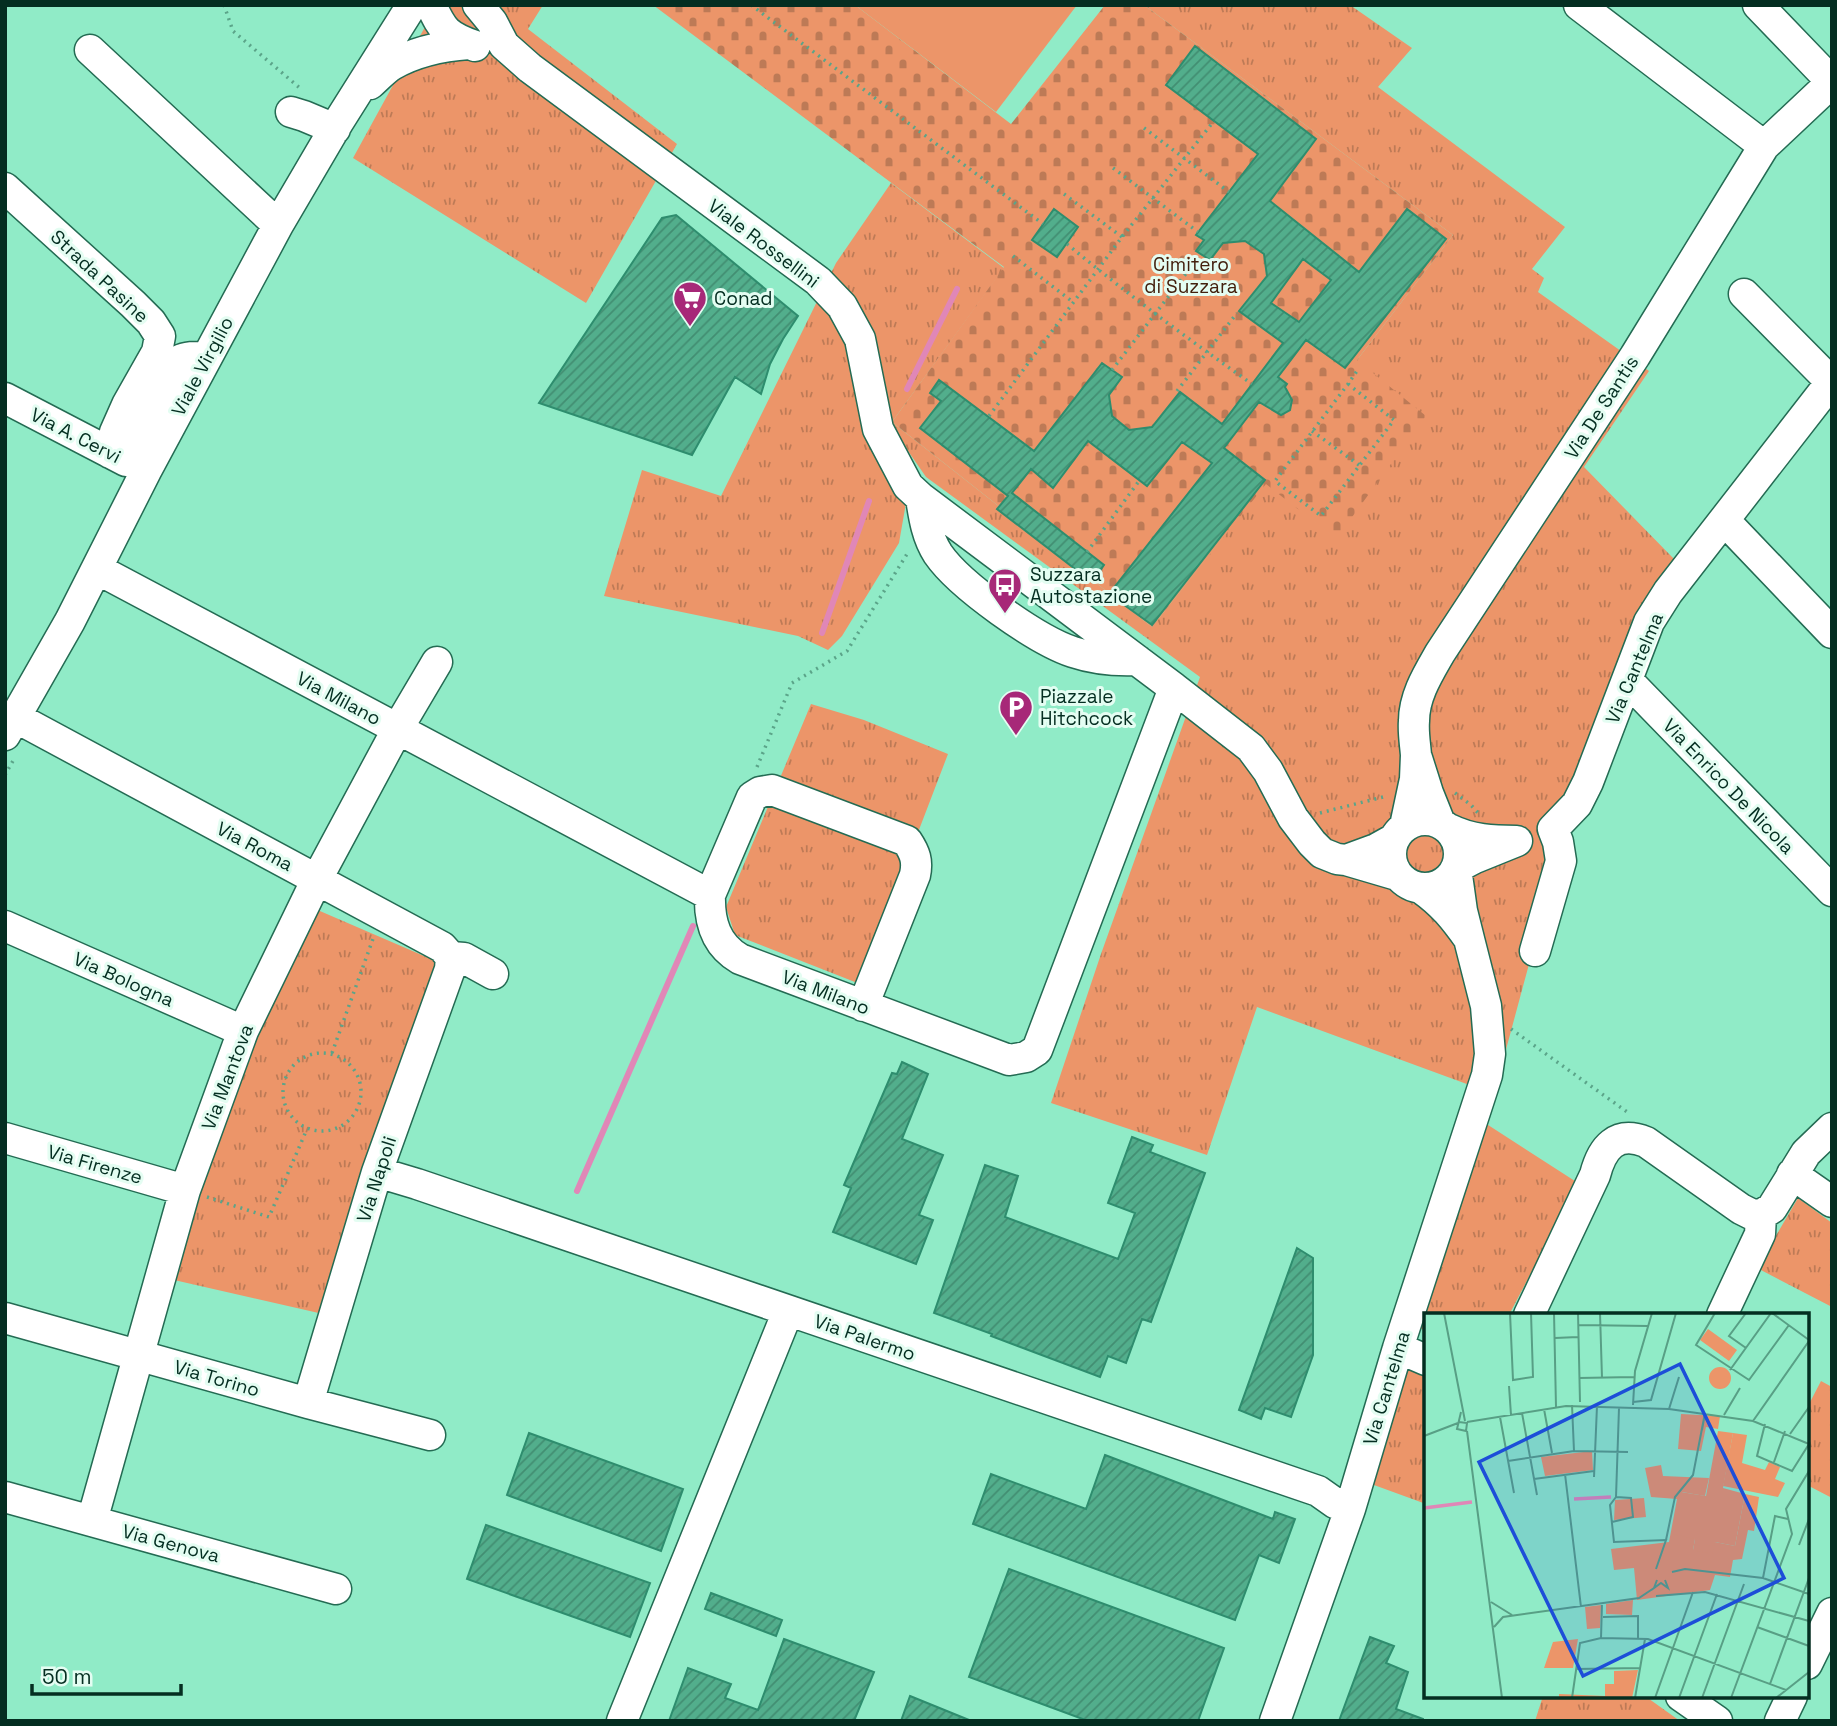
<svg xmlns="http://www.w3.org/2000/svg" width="1837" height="1726" font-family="'Space Grotesk',sans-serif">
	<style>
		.grass { fill: url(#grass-tufts) }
		.cemetery { fill: url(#cemetery-stones) }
		.garden { fill: #ec9569 }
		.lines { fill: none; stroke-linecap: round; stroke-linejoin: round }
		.stream { stroke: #e087b7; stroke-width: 6 }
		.building { fill: url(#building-hatch); stroke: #2e8d6e; stroke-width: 2; fill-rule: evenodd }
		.minor-casing { stroke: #246b53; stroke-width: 33 }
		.path { stroke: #5ba489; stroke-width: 3.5; stroke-dasharray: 2 5; stroke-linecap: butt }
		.minor { stroke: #fff; stroke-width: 30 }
		.labels { text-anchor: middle; stroke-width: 6; stroke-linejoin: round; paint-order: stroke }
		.street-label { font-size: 19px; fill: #042e21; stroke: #e4fdf2 }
		.park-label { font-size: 19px; fill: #43200d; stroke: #e4fdf2 }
		.poi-label { font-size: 19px; fill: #042e21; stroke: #e4fdf2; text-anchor: start }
		.inset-river { fill: none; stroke: #e087b7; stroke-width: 3.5 }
		.inset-road { fill: none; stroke: #589f85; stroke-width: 2 }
		.view { fill: #1d4ed8; fill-opacity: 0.15; stroke: #1d4ed8; stroke-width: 3.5 }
		.inset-edge { fill: none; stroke: #042e21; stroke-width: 3.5 }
	</style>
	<defs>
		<pattern id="grass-tufts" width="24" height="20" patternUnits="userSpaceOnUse" patternTransform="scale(1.75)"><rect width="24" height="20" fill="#ec9569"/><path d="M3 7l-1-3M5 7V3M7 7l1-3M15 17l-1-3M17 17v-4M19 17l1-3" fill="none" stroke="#bd7a56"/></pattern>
		<pattern id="cemetery-stones" width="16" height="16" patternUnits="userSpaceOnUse" patternTransform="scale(1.75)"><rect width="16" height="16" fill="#ec9569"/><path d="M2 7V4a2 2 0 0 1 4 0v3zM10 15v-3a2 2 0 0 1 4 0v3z" fill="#bd7a56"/></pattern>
		<pattern id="building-hatch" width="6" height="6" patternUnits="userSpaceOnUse" patternTransform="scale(1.75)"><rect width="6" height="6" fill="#52ae8c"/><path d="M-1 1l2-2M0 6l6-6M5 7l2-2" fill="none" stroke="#428e72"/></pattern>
	</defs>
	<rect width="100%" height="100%" fill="#90ebc7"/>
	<path class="grass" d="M437 5H543L528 29 677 144 586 303 353 158Z
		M1144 5H1350L1412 48 1378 87 1565 227 1532 269 1544 278 1538 292 1649 371 1584 467 1674 559 1630 627 1590 738 1494 1094 1257 1007 1207 1155 1051 1103 1101 954 1200 677 926 477 908 451 893 424 906 503 899 543 842 636 828 650 798 636 604 596 642 470 721 496 836 263 891 183 1004 268 892 422 1152 627 1266 483 1336 538 1357 360 1453 235Z
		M811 704 864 720 948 754 860 984 735 935 726 907Z
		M306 905 438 962 323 1314 174 1280 247 1036Z
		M1485 1123 1578 1183 1509 1315H1426V1331L1415 1326Z
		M1798 1198 1832 1223V1307L1757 1268Z
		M1405 1364 1426 1375V1504L1363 1481Z
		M1821 1381 1832 1387V1498L1807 1485V1408Z
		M1543 1696H1645L1680 1721H1535Z"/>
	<path class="cemetery" d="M653 5H855L1011 124 1105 5H1144L1453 235 1357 360 1426 416 1336 539 1266 484 1152 627 892 422 1004 267Z"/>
	<path class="garden" d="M855 5H1077L996 112Z"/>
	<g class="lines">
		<path class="stream" d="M907 389 957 289
			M822 633 869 501
			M577 1191 693 926"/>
	</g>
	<path class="building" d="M1195 46 1316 139 1270 201 1359 272 1407 209 1446 239 1345 368 1306 340 1278 377 1287 384 1285 387 1292 400 1290 410 1281 415 1259 402 1224 448 1265 480 1152 625 1109 594 1212 463 1182 442 1147 486 1088 441 1053 488 1031 469 1012 493 1104 565 1092 582 997 509 1008 496 920 428 941 401 930 393 939 380 1034 451 1102 363 1122 377 1109 395 1112 416 1129 430 1152 427 1180 392 1222 424 1283 343 1239 311 1267 276 1264 254 1245 241 1223 243 1210 260 1196 251 1204 240 1196 235 1258 154 1166 85ZM1303 259 1331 280 1299 322 1271 303Z
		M1054 209 1078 227 1057 257 1032 240Z
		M676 215 798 316 783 339 770 364 761 394 735 377 692 455 539 403 662 218Z
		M902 1062 928 1074 902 1139 943 1155 919 1215 933 1220 916 1264 833 1232 851 1188 844 1185 892 1073 897 1074Z
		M1132 1137 1153 1145 1150 1152 1205 1173 1151 1322 1142 1319 1126 1363 1108 1356 1100 1377 991 1336 992 1334 934 1313 985 1165 1018 1176 1005 1217 1118 1259 1135 1213 1108 1203Z
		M1297 1248 1313 1258V1355L1291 1417 1265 1408 1261 1419 1239 1410Z
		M529 1433 683 1489 661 1551 507 1495Z
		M1105 1455 1273 1519 1275 1512 1295 1519 1279 1563 1259 1555 1235 1620 973 1524 991 1474 1086 1509Z
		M486 1525 650 1583 630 1637 467 1579Z
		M1009 1569 1224 1648 1198 1721H1088L969 1677Z
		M711 1593 782 1620 776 1636 705 1609Z
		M1370 1637 1394 1646 1386 1663 1408 1672 1396 1709 1423 1719V1721H1339Z
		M784 1639 874 1672 854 1721H669L688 1668 731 1684 725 1698 758 1710Z
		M910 1696 969 1720V1721H901Z"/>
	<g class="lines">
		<g class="minor-casing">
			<path id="minor" d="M431 5C443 31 447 36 475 46
				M478 5 492 22 504 45 530 68 818 281 842 306 860 339 878 429 908 486 921 498 1174 688
				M1579 5 1764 146
				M1758 5 1832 82
				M90 50 278 225
				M370 84C377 78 384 70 392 65 416 51 441 46 469 44
				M291 112 304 116 335 129
				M5 188 133 304 151 322 160 336 157 352 127 405 115 432 110 453
				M1744 294 1832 383
				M5 398 126 461
				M137 466C138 453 137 440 141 427 145 410 163 369 180 360 187 356 199 357 207 357
				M921 498C924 518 927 537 938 554 960 586 1037 640 1073 652 1094 659 1115 661 1137 660
				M1724 520 1832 633
				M97 569 710 895C709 922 716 945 740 959L1009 1060 1026 1057 1037 1050 1174 688 1251 748 1268 771 1293 818 1312 843 1322 853 1337 859 1346 860
				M1627 680 1832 891
				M15 717 442 947 451 957 464 958 493 974
				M5 735 70 621 146 471 278 225 339 121 412 5
				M1416 755C1415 743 1413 732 1414 721 1414 696 1428 674 1440 653L1635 356 1764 146 1832 82
				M1391 854a34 34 0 1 1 68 0a34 34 0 1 1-68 0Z
				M1405 826 1415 779 1416 755 1428 793 1440 823
				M1394 839 1376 849 1346 860 1397 875
				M1422 889C1443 904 1454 918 1469 939L1462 911 1456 868 1475 858 1517 841C1493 841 1471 840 1449 829
				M710 895 752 797 760 792 772 790 907 841C915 853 918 861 915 875L863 1006
				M5 926 243 1031
				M1535 951 1561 861 1558 842 1553 829 1577 804 1588 782 1649 622 1668 592 1832 381
				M5 1138 185 1190
				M377 1172 417 1184 1318 1491 1335 1503 1350 1509
				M1792 1174 1832 1202
				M1529 1315 1595 1175C1602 1148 1616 1130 1646 1142L1741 1209 1751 1214 1761 1215
				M1722 1315 1760 1234 1761 1215 1772 1208 1806 1153 1832 1128
				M5 1318 308 1403 430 1435
				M1398 1348 1426 1360
				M308 1403 377 1172 450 969 451 957
				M5 1497 336 1589
				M92 1521 185 1190 243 1031 317 879 398 728 437 662
				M1807 1664 1832 1613
				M1681 1696 1717 1721
				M622 1721 788 1311
				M1275 1721 1350 1509 1398 1348 1487 1075 1490 1054 1486 1006 1469 939
				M1780 1721 1792 1696"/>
		</g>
		<path class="path" d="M224 5 233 31 301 89
			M751 5 1043 224
			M1144 128 1229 192
			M1113 168 1198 232
			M1064 194 1122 237
			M1067 244C1126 293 1188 339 1252 384
			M1013 256 1073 302
			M1112 370 1201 254
			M1348 384 1394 420 1321 516 1275 481 1348 384 1357 371
			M1177 391 1237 313
			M989 416 1122 237 1214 121
			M1312 431 1359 465
			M1087 552 1139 481
			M757 767 792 683 847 651 907 554V550
			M5 775 14 759
			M1455 793 1471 805 1478 813
			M1320 813 1387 796
			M1511 1029 1630 1114
			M283 1092a39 39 0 1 1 78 0a39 39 0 1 1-78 0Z
			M332 1053 374 936
			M207 1197 269 1217 307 1129"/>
		<use href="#minor" class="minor"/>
	</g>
	<defs>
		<g id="supermarket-pin" transform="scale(1.75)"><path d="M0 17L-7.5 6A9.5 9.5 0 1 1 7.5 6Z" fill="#a72878" stroke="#e4fdf2"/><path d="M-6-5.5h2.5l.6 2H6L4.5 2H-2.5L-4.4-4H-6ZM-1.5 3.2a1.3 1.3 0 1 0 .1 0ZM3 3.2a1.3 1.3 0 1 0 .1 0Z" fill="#fff"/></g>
		<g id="bus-pin" transform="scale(1.75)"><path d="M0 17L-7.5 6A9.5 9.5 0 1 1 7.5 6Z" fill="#a72878" stroke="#e4fdf2"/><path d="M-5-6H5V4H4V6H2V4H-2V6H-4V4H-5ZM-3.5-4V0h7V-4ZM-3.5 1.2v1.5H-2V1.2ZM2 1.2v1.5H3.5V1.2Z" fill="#fff"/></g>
		<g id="parking-pin" transform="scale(1.75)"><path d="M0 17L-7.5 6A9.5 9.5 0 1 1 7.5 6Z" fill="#a72878" stroke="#e4fdf2"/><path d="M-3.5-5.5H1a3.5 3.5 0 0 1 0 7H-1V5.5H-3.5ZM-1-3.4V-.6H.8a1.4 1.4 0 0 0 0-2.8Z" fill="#fff"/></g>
	</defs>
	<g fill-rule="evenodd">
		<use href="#supermarket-pin" x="690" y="298"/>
		<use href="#bus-pin" x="1005" y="585"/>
		<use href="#parking-pin" x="1016" y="707"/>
	</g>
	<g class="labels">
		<g class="street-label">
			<text transform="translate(764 243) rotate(37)" y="7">Viale Rossellini</text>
			<text transform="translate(100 276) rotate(43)" y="7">Strada Pasine</text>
			<text transform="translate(202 366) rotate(-62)" y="7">Viale Virgilio</text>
			<text transform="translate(1601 407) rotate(-57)" y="7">Via De Santis</text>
			<text transform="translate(76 435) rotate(27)" y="7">Via A. Cervi</text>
			<text transform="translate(1634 668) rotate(-67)" y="7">Via Cantelma</text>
			<text transform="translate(339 698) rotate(28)" y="7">Via Milano</text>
			<text transform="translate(1729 786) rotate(46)" y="7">Via Enrico De Nicola</text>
			<text transform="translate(255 846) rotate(28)" y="7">Via Roma</text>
			<text transform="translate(124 979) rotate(24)" y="7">Via Bologna</text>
			<text transform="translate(826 992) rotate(21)" y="7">Via Milano</text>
			<text transform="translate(227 1077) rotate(-69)" y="7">Via Mantova</text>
			<text transform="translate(95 1164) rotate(16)" y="7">Via Firenze</text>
			<text transform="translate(376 1179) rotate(-72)" y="7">Via Napoli</text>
			<text transform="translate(865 1337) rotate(19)" y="7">Via Palermo</text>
			<text transform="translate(217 1378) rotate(16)" y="7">Via Torino</text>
			<text transform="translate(1386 1388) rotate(-73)" y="7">Via Cantelma</text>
			<text transform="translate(171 1543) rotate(15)" y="7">Via Genova</text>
		</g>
		<g class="park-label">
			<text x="1191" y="271">Cimitero<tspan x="1191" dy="22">di Suzzara</tspan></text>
		</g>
		<g class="poi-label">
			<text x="714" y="305">Conad</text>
			<text x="1030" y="581">Suzzara<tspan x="1030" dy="22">Autostazione</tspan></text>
			<text x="1040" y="703">Piazzale<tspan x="1040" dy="22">Hitchcock</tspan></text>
		</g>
	</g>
	<g transform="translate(1424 1313)">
		<rect width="385" height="385" fill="#90ebc7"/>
		<path d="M284 16 313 37 305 48 276 27ZM257 101 296 103 294 116 282 114 277 138 254 136ZM168 138 169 157 121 163 117 144ZM237 152 239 163 285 165 281 183 258 179 271 226 269 237 291 229 311 233 321 181 335 184 330 218 324 217 318 246 309 247 306 264 291 262 286 277 213 287 210 255 190 257 187 236 245 229 253 186 227 184 221 155ZM220 185 222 204 190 207 191 187ZM209 287 208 302 182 301V291ZM177 292 176 315 163 316 161 294ZM154 326 149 355H120L129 329ZM214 357 208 385H135V381L181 383V371H190V358Z" fill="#ec9569"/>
		<path d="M294 118 309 120 299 175 321 181 311 233 291 229 288 241 269 237 271 226 248 221 257 179 282 183Z" fill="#ec9569"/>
		<path d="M285 65a11 11 0 1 1 22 0a11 11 0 1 1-22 0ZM309 120 323 122 318 150 341 157 345 149 356 154 351 166 361 170 354 184 299 173Z" fill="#ec9569"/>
		<path class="inset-river" d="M150 186 187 184M0 195 48 189"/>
		<path class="inset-road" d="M20 0 41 108M86 0 89 67 109 64 107 0M130 0 132 94M154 0 156 89M176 0 178 65M291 0 272 32 325 67 365 12M322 0 305 23 322 35M348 0 385 27M154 12 224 13M131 25 154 24M306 57 347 0M155 65 210 64M85 73 87 102M209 89 227 87 252 0M148 92 150 138M209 92 211 58 228 0M195 95 192 184 186 192 190 229 242 227 232 256M120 96 128 140M245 96 255 64M98 100 113 182M300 102 316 75M76 104 90 180M329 108 385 28M35 109 43 110 42 118 33 116 37 99M43 109 142 93 245 96 329 108 385 131M341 111 333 143 368 158 385 131M43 118 78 385M366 121 385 94M0 123 34 110M84 148 150 138 204 139M350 149 361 118M141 161 157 294M170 164 173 93M110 166 170 158M188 209 209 204 207 185 192 184M242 227 251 184 269 162 281 100 278 117M375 232 385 206M248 259 261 256 339 265 385 281M339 265 351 203 364 206M233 267 230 275 237 270 244 275 241 267M232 283 281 279 385 308M67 289 88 302M179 304 214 303V325M70 314 79 304 215 285 230 275M333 314 385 333M177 325 178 290M152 356 216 355M346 371 385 265M148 385 156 330 177 325 224 326 362 377M211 385 221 326M231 385 269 279M255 385 293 281M278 385 320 271M307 385 368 221 362 196 385 158M352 385 385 359"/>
		<path class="view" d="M256 51 360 265 159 363 55 149Z"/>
		<rect width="385" height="385" class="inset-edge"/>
	</g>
	<rect width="1837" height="1726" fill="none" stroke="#042e21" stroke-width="14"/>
	<path d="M32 1684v10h149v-10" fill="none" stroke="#042e21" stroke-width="3.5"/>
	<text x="42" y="1684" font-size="21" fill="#042e21" stroke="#e4fdf2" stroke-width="5" paint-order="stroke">50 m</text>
</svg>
